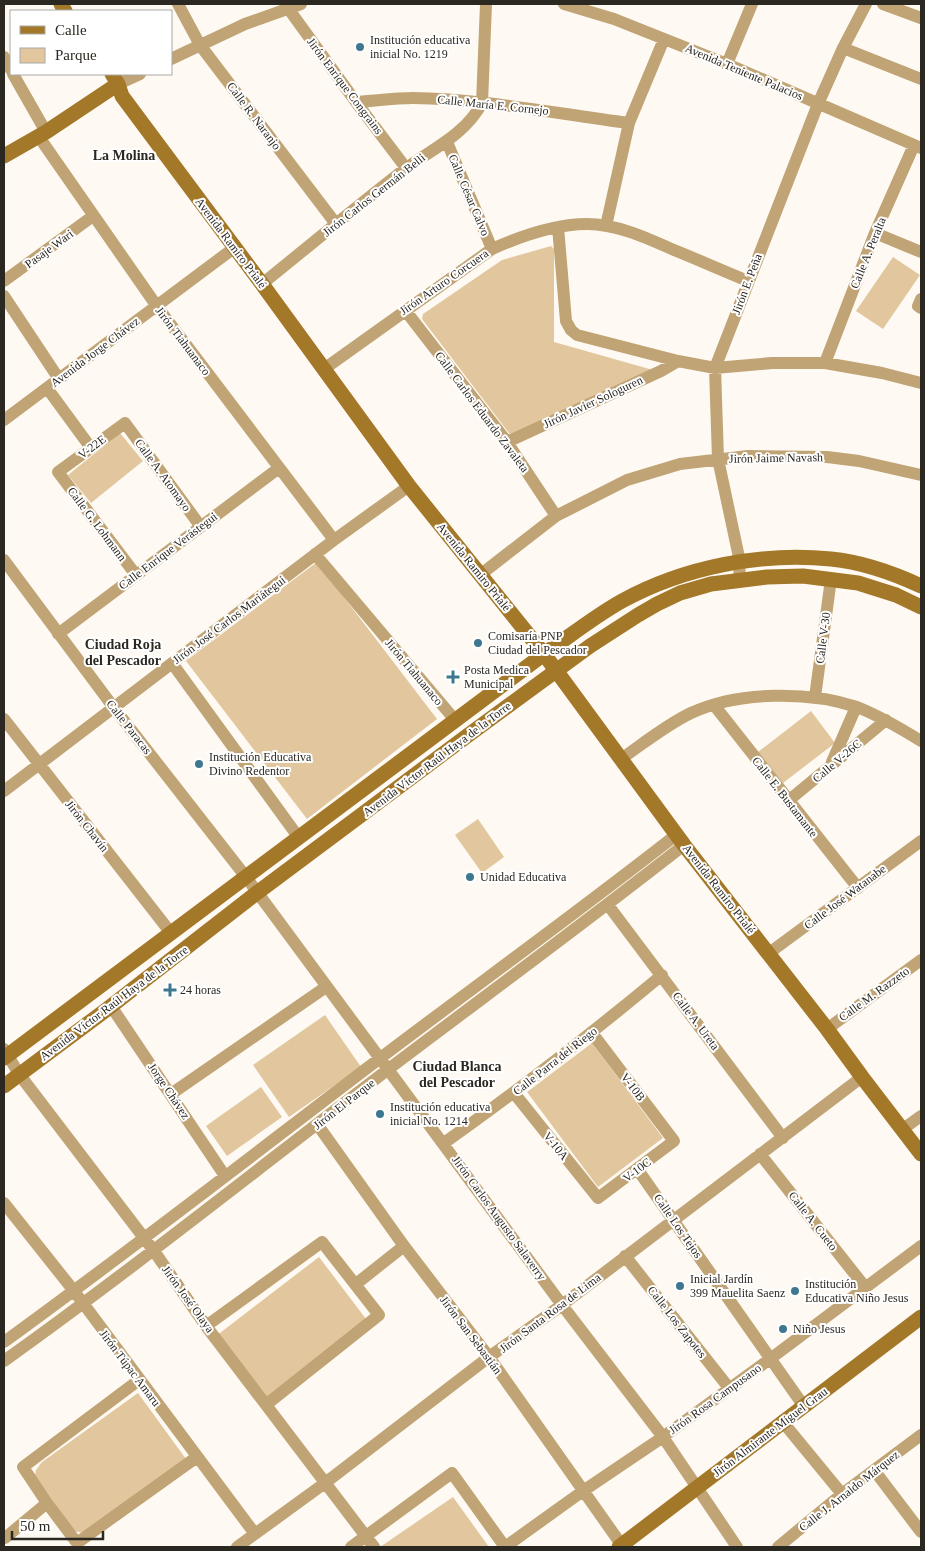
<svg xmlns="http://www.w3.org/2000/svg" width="925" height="1551" font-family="'Times New Roman',serif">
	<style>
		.park { fill: #e2c79e }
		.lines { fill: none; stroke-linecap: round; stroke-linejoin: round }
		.street { stroke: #c1a475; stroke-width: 12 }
		.secondary { stroke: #a47829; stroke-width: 15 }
		.poi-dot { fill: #3d7790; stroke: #fff; stroke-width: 2 }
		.labels { text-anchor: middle; stroke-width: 4; stroke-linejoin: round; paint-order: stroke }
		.poi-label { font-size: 12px; fill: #2b2721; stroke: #fff; text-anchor: start }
		.street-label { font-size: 12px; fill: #2b2721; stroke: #fff }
		.neighbourhood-label { font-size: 14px; font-weight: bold; fill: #2b2721; stroke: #fff }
	</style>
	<rect width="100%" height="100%" fill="#fefaf3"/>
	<path class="park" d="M551 246 554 249V342L653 370 512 437 422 319 423 314 502 260Z
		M893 257 920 275 883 329 856 311Z
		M120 433 143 461 91 503 68 475Z
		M317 562 437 719 307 819 186 661Z
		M811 711 835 743 783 783 758 752Z
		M478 819 504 857 482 873 455 835Z
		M325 1015 361 1067 289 1117 253 1065Z
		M592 1043 663 1138 598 1187 527 1092Z
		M261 1087 282 1117 227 1156 206 1126Z
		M319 1257 366 1319 266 1400 216 1336Z
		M138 1393 186 1459 84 1533 73 1531 35 1475 36 1470 42 1462Z
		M453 1497 489 1547H380Z"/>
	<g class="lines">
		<path class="street" d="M178 4 200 45 336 224
			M285 4 356 102 406 168
			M564 4 614 19 727 64 921 148
			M883 4 921 18
			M843 48 921 79
			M4 57 11 70
			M171 59 245 24 301 4
			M727 64 752 4
			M13 74 46 132
			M118 84 140 74
			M356 102C374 101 394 98 413 98 486 99 557 114 629 123
			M39 137 156 305 334 540
			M447 142 492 249
			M606 226 629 123 664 39
			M558 227 566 321 571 330 577 335 678 361 715 368 772 363H825L882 373 921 383
			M875 233 921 252
			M4 281 93 216
			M262 284C309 246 356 207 405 169 432 149 465 135 482 103L486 4
			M4 296 59 379
			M921 299 918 306 921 308
			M405 310 507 442 556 516
			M825 363 875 233 914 145
			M324 369 492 249C521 236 554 224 587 224 617 224 647 238 674 250 699 260 723 271 748 281
			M47 388 91 448
			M4 420 234 248
			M507 442 661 371 678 361
			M315 554 455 720
			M4 560 114 708 246 877 562 1305 663 1437 737 1547
			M136 575 58 472 125 423 201 527
			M480 575 556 516 627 480 680 464 748 456 827 457 859 461 921 475
			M739 580 740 562 718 459 715 368 818 104 843 48 866 4
			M58 634 279 468
			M172 663 299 838
			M815 697 831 579
			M714 705 858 888
			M4 719 171 933
			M621 759C644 743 666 725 691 713 738 691 809 691 857 707 880 716 900 728 921 741
			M832 762 856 707
			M4 791 334 540 409 486
			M788 801 886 720
			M608 905 783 1138
			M769 953 921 841
			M111 1006 225 1176
			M827 1029 921 960
			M4 1049 19 1074 154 1251 206 1326 374 1547
			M514 1093 598 1198 674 1141 592 1033
			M171 1094 326 987
			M317 1124 404 1246 489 1357 623 1547
			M903 1129 921 1116
			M444 1143C519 1090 591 1034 662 975
			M760 1154 865 1287
			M638 1170 803 1405
			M4 1203 74 1291 255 1534
			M625 1256 729 1388
			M356 1284 404 1246
			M206 1326 322 1242 379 1315 267 1404
			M4 1342C131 1250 254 1154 379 1059 478 984 578 912 676 835
			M4 1361C134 1268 259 1168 386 1071 485 996 586 922 684 845
			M139 1380 23 1467 47 1503 77 1543 197 1457
			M782 1421 842 1494
			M874 1470 921 1532
			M5 1538 47 1503
			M237 1547 325 1483 489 1357 562 1305 862 1077
			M351 1547 452 1473 505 1547
			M505 1547 583 1491 663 1437 770 1359 921 1246
			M778 1547 842 1494 921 1435"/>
		<path class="secondary" d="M61 4 65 11
			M112 74 118 84 122 96 262 284 409 486 544 654 684 845 827 1029 862 1077 921 1154
			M4 156 46 132 118 84
			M4 1058 544 654C570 636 595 616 622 601 684 567 761 552 831 559 862 562 893 573 921 586
			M4 1086 106 1010 258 892 467 736 590 646 638 615 657 604 680 593 711 584 767 577 803 576 858 583 896 595 921 607
			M619 1547 921 1317"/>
	</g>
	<g class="poi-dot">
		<circle cx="360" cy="47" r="5"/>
		<circle cx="478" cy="643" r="5"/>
		<path d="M450.5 669.5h5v5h5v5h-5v5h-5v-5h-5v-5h5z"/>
		<circle cx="199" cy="764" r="5"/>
		<circle cx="470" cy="877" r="5"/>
		<path d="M167.5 982.5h5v5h5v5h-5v5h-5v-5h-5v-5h5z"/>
		<circle cx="380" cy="1114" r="5"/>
		<circle cx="680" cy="1286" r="5"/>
		<circle cx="795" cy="1291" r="5"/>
		<circle cx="783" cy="1329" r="5"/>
	</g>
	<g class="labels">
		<g class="poi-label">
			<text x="370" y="44">Institución educativa<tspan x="370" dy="14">inicial No. 1219</tspan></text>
			<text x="488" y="640">Comisaría PNP<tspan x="488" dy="14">Ciudad del Pescador</tspan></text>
			<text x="464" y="674">Posta Medica<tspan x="464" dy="14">Municipal</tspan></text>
			<text x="209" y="761">Institución Educativa<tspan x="209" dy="14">Divino Redentor</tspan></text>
			<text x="480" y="881">Unidad Educativa</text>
			<text x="180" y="994">24 horas</text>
			<text x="390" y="1111">Institución educativa<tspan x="390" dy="14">inicial No. 1214</tspan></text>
			<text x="690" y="1283">Inicial Jardín<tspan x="690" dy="14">399 Mauelita Saenz</tspan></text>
			<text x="805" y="1288">Institución<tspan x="805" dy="14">Educativa Niño Jesus</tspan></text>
			<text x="793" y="1333">Niño Jesus</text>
		</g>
		<g class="street-label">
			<text transform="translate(744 72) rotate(23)" y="4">Avenida Teniente Palacios</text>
			<text transform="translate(345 86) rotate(53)" y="4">Jirón Enrique Congrains</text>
			<text transform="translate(493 105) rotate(6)" y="4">Calle María E. Cornejo</text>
			<text transform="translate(254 116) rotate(53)" y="4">Calle R. Naranjo</text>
			<text transform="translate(374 195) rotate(-38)" y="4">Jirón Carlos Germán Belli</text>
			<text transform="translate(469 195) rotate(67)" y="4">Calle César Calvo</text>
			<text transform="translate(231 243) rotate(53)" y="4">Avenida Ramiro Prialé</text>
			<text transform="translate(49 249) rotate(-36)" y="4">Pasaje Wari</text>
			<text transform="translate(868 253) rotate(-68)" y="4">Calle A. Peralta</text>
			<text transform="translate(444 282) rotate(-35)" y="4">Jirón Arturo Corcuera</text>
			<text transform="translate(747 284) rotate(-69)" y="4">Jirón E. Peña</text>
			<text transform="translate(183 341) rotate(53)" y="4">Jirón Tiahuanaco</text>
			<text transform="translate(95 352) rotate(-37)" y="4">Avenida Jorge Chávez</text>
			<text transform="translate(593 402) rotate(-25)" y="4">Jirón Javier Sologuren</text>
			<text transform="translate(482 412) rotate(53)" y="4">Calle Carlos Eduardo Zavaleta</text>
			<text transform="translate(92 447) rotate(-37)" y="4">V-22E</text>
			<text transform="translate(776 458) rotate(-1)" y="4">Jirón Jaime Navash</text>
			<text transform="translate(163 475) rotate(54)" y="4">Calle A. Atomayo</text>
			<text transform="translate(97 524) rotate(53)" y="4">Calle G. Lohmann</text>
			<text transform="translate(168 551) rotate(-37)" y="4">Calle Enrique Verástegui</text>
			<text transform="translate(474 567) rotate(51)" y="4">Avenida Ramiro Prialé</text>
			<text transform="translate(229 620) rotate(-37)" y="4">Jirón José Carlos Mariátegui</text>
			<text transform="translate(823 638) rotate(-83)" y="4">Calle V-30</text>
			<text transform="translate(414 672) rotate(50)" y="4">Jirón Tiahuanaco</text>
			<text transform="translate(129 727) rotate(52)" y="4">Calle Paracas</text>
			<text transform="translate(437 759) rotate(-37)" y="4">Avenida Víctor Raúl Haya de la Torre</text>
			<text transform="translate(837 761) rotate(-40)" y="4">Calle V-26C</text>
			<text transform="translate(785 797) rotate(52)" y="4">Calle E. Bustamante</text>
			<text transform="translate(87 826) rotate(52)" y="4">Jirón Chavín</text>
			<text transform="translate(719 889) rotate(52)" y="4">Avenida Ramiro Prialé</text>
			<text transform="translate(845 897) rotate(-37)" y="4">Calle José Watanabe</text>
			<text transform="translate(874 994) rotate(-36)" y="4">Calle M. Razzeto</text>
			<text transform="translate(114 1003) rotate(-37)" y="4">Avenida Víctor Raúl Haya de la Torre</text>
			<text transform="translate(696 1021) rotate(53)" y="4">Calle A. Ureta</text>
			<text transform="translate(555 1061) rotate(-38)" y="4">Calle Parra del Riego</text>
			<text transform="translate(633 1087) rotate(53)" y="4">V-10B</text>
			<text transform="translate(169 1091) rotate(56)" y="4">Jorge Chávez</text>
			<text transform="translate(344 1104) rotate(-38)" y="4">Jirón El Parque</text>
			<text transform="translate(556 1146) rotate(51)" y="4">V-10A</text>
			<text transform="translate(637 1170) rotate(-37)" y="4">V-10C</text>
			<text transform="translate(499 1218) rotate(54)" y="4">Jirón Carlos Augusto Salaverry</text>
			<text transform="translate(813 1221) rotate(52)" y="4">Calle A. Cueto</text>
			<text transform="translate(678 1226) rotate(55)" y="4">Calle Los Tejos</text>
			<text transform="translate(188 1299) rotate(54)" y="4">Jirón José Olaya</text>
			<text transform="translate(550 1313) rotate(-37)" y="4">Jirón Santa Rosa de Lima</text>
			<text transform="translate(677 1322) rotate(52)" y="4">Calle Los Zapotes</text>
			<text transform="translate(471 1335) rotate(53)" y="4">Jirón San Sebastián</text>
			<text transform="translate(130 1368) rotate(53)" y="4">Jirón Túpac Amaru</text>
			<text transform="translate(715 1399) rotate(-36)" y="4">Jirón Rosa Campusano</text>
			<text transform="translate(770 1432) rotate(-37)" y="4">Jirón Almirante Miguel Grau</text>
			<text transform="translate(849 1491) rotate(-38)" y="4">Calle J. Arnaldo Márquez</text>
		</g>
		<g class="neighbourhood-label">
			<text x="124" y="160">La Molina</text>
			<text x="123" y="649">Ciudad Roja<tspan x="123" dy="16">del Pescador</tspan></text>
			<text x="457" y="1071">Ciudad Blanca<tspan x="457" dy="16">del Pescador</tspan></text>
		</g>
	</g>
	<rect width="925" height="1551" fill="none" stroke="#2b2721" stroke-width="10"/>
	<rect x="10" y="10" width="162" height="65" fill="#ffffff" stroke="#aaa9a6"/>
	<rect x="20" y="26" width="25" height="8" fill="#a47829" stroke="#aaa9a6"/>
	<text x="55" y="35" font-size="15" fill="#2b2721">Calle</text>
	<rect x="20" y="48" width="25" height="15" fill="#e2c79e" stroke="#aaa9a6"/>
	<text x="55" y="60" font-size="15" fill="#2b2721">Parque</text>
	<path d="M12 1531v8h91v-8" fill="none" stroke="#2b2721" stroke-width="2.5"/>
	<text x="20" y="1531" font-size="15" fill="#2b2721" stroke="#ffffff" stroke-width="4" paint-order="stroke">50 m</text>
</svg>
